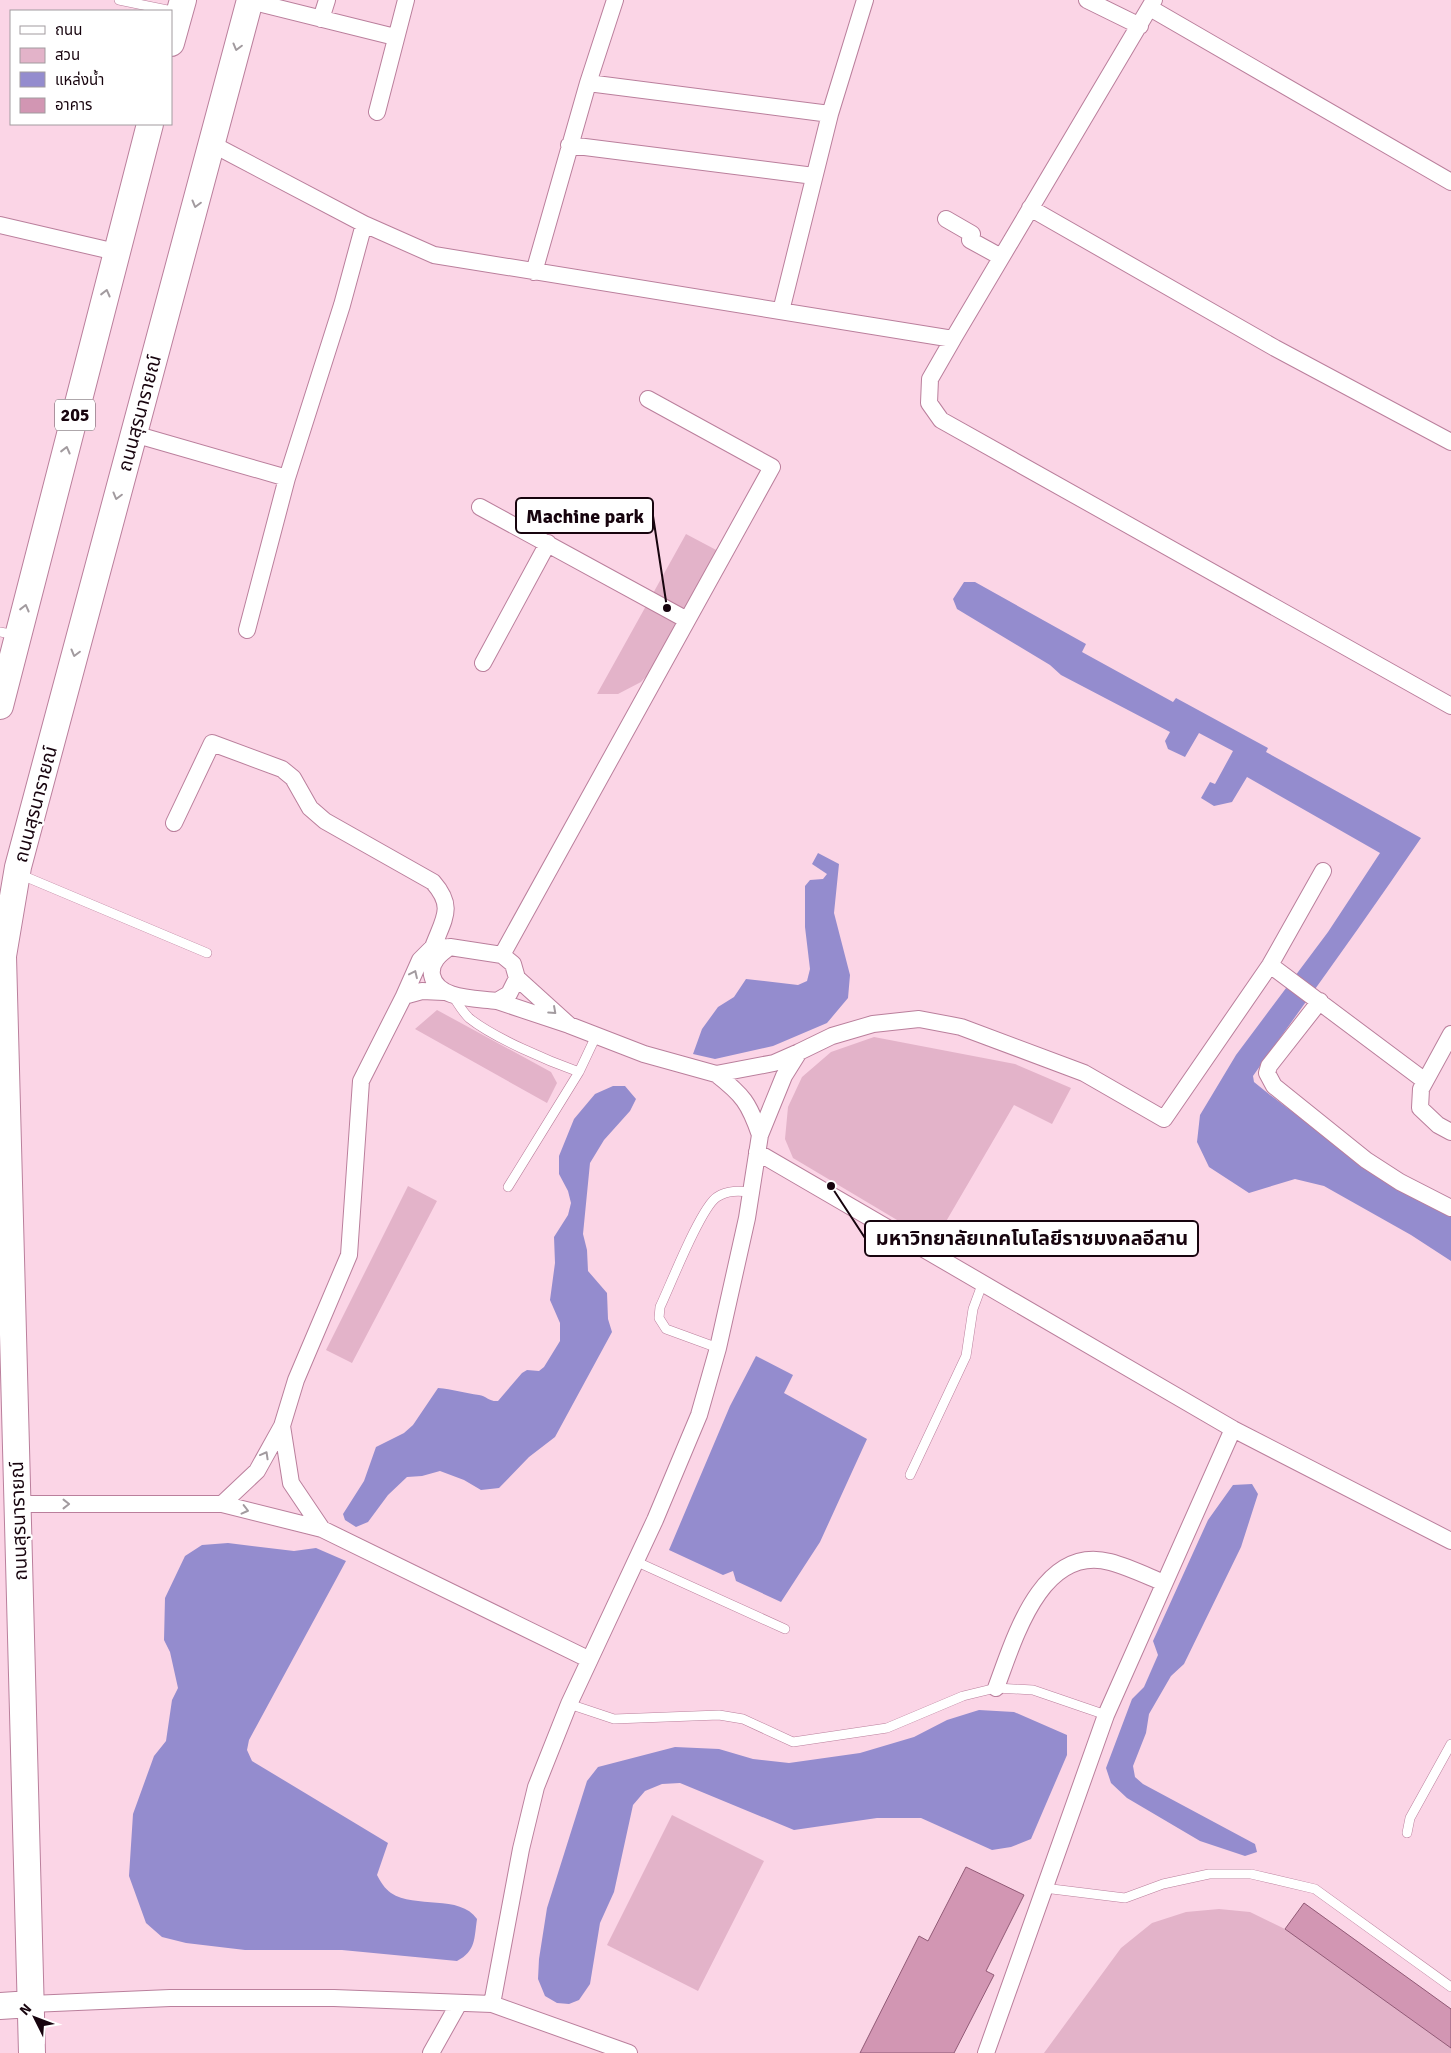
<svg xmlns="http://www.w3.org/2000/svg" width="1451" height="2053" font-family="Signika,'Noto Sans Thai',sans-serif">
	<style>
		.green { fill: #e3b3c9 }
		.water { fill: #948cce }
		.building { fill: #d296b3; stroke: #915a76 }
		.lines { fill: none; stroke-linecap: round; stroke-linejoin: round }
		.lane-casing { stroke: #ba7f9c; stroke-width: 10 }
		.street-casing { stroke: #ba7f9c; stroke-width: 18 }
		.primary-casing { stroke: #ba7f9c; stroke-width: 28 }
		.lane { stroke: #fff; stroke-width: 9 }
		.street { stroke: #fff; stroke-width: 16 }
		.primary { stroke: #fff; stroke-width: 26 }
		.oneway { stroke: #a29b9f }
		.labels { text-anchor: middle; stroke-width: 4.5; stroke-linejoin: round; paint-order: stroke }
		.shield { fill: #fff; stroke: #5d4f56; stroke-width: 1 }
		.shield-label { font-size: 18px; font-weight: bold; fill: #17040e }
		.street-label { font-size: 19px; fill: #17040e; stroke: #fff }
		.leader { fill: none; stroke: #17040e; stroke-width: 2 }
		.callout-dot { fill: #17040e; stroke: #fff; stroke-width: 2 }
		.callout { fill: #fff; stroke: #17040e; stroke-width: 2 }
		.callout-label { font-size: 20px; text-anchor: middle; font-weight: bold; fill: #17040e }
	</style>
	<rect width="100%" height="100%" fill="#fbd5e6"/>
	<path class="green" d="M686 534 720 552 659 663 641 682 618 694H597Z
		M437 1010 551 1072 557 1083 547 1103 415 1029Z
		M874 1037 1015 1064 1071 1088 1052 1124 1014 1105 934 1242 793 1158 785 1139 788 1107 802 1077 831 1052Z
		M408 1186 437 1201 352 1363 326 1350Z
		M672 1815 764 1861 698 1991 607 1945Z
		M1304 1903 1451 2009V2053H1044L1121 1948 1152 1923 1186 1912 1219 1909 1250 1912 1285 1929Z"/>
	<path class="water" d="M964 582H975L1086 644 1082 652 1173 702 1176 698 1268 748 1266 752 1421 838C1366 919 1309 997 1253 1076L1254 1082C1316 1133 1383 1174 1451 1216V1261L1411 1235 1324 1186 1295 1179 1249 1193 1209 1167 1197 1142 1200 1115 1236 1055 1328 932 1380 853 1247 777 1232 802 1214 806 1201 798 1210 782 1215 784 1233 751 1199 733 1185 757 1168 749 1165 741 1170 732 1061 675 1050 665 957 609 953 599Z
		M818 853 839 864 834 913 850 975 848 998 827 1023 773 1046 715 1059 693 1054 702 1029 718 1007 734 997 746 979 798 985 807 981 810 969 805 927V886L810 880 823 879 827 874 812 864Z
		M613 1086H625L636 1099 630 1111 604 1140 590 1163 583 1234 587 1250 588 1271 607 1293 608 1319 612 1332 555 1437 529 1457 499 1488 481 1490 464 1480 440 1471 422 1476 407 1477 388 1495 368 1522 356 1527 345 1520 343 1514 364 1481 376 1447 404 1433 413 1425 438 1388C452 1389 465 1393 479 1395 486 1396 490 1402 498 1401L522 1373 527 1370 539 1371 544 1367 560 1341V1323L550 1300 555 1263 554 1237 568 1215 571 1203 568 1191 559 1174V1156L574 1119 595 1094Z
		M756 1356 793 1375 784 1393 867 1439 820 1542 781 1602 736 1581 733 1571 723 1575 669 1550 730 1406Z
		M1252 1484 1258 1494 1241 1547 1184 1664 1171 1676 1149 1714 1146 1733 1133 1766 1135 1777 1143 1784 1255 1844 1257 1852 1245 1856 1200 1841 1127 1798 1111 1783 1106 1768 1132 1699 1144 1687 1158 1655 1153 1641 1208 1520 1233 1485Z
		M228 1543 294 1551 316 1548 346 1561 249 1740 247 1750 252 1761 388 1843 377 1875C380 1881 385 1889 391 1893 415 1909 460 1894 477 1919 474 1939 476 1951 457 1961L342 1950H245L186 1943 162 1937 146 1923 129 1876 133 1814 154 1756 166 1741 172 1700 178 1688 170 1652 164 1640 165 1598 185 1556 202 1545Z
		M979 1710 1014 1712 1067 1735V1755L1031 1839 1011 1847 992 1850 921 1818H877L794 1830 680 1783 662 1784 645 1791 633 1805 614 1892 600 1923 590 1984 579 2000 569 2004 557 2003 545 1996 538 1979 539 1959 547 1908 587 1781 598 1767 675 1747 719 1749 753 1759 789 1763 860 1753 914 1737 947 1720Z"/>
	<path class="building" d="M966 1867 1024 1895 986 1971 994 1975 954 2053H860L919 1936 928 1941Z
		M1304 1903 1451 2009V2048L1285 1929Z"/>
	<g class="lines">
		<g class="lane-casing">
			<path id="lane" d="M119 0 177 12
				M0 632 15 635
				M19 874 207 953
				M453 996C458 1004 462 1011 469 1018 494 1038 548 1061 579 1072L596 1036
				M508 1187 579 1072
				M718 1348 666 1329 659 1318 660 1307C670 1286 701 1207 717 1197 728 1190 739 1191 751 1192
				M910 1475 966 1356 973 1309 983 1282
				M635 1561 785 1629
				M569 1704 614 1719 719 1715 743 1719 793 1742 887 1728 963 1696 996 1688 1033 1690 1106 1715
				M1407 1833 1410 1818 1451 1744
				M1044 1888 1125 1898 1163 1884 1209 1874H1251L1315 1889 1451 1987"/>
		</g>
		<g class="street-casing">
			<path id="street" d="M1087 0 1140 26
				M250 1 395 37
				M1150 8 1451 182
				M321 19 327 0
				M588 83 830 114
				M377 112 406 0
				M212 144 364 224 434 255 953 339 930 379 929 403 941 420 1451 706
				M569 145 814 176
				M1030 208 1275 348 1451 442
				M946 219 972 234 970 240 1001 257
				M0 225 116 252
				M534 272 588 83 615 0
				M781 311 830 114 865 0
				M953 339 1154 0
				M134 434 287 478
				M480 507 687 620
				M247 630 287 478 342 305 364 224
				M483 663 548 543
				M174 823 212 743 282 769 293 778 310 808 325 821 433 882C455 907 444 918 433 947
				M444 947H433L420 960 404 996 422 991 444 992
				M450 947 502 955 513 964 517 978 509 994 497 1001C476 998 437 1000 432 975 430 962 440 954 450 947Z
				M502 955 772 467 648 399
				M1270 965 1425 1081
				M497 1001 569 1025 517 978
				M1320 1001 1269 1066 1267 1073 1274 1086 1366 1160 1400 1182 1451 1208
				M569 1025 644 1054 716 1074 774 1063 799 1052 784 1076 760 1135C749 1103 743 1095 716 1074
				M1451 1034 1421 1089 1420 1108 1438 1125 1451 1132
				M799 1052 832 1036 873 1024 919 1019 961 1027 1084 1073 1164 1119 1270 965 1323 871
				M757 1152 1233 1429 1451 1541
				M282 1426 291 1483 322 1529
				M17 1504H222L322 1529 588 1659
				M222 1504 257 1471 282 1426 296 1380 349 1255 361 1081 404 996
				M996 1688C1014 1640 1041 1544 1110 1562 1129 1567 1147 1576 1164 1583
				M31 2004 170 1998H334L492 2004 629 2053
				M492 2004 521 1849 536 1787 569 1704 655 1520 699 1415 718 1348 747 1218 760 1135
				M431 2053 459 2003
				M986 2053 1106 1715 1233 1429"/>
		</g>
		<g class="primary-casing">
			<path id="primary" d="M171 43 183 0
				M0 706 150 124
				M0 2006 31 2004
				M32 2053 3 956 18 867 250 0"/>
		</g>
		<use href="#lane" class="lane"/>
		<use href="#street" class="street"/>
		<use href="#primary" class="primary"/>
	</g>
	<defs><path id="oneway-chevron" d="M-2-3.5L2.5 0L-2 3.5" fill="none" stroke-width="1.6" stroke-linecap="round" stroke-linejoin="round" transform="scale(1.25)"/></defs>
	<g class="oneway">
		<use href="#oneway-chevron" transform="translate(237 47) rotate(105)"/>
		<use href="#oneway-chevron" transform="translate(196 204) rotate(105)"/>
		<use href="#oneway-chevron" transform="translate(106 293) rotate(-76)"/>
		<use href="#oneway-chevron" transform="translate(66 450) rotate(-76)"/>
		<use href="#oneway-chevron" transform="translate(117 496) rotate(105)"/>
		<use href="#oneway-chevron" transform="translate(25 608) rotate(-76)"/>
		<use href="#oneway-chevron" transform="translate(75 653) rotate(105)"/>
		<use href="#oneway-chevron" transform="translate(414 974) rotate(-65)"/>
		<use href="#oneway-chevron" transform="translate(553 1011) rotate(42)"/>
		<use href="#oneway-chevron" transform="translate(265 1455) rotate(-61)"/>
		<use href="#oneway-chevron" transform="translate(66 1504)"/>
		<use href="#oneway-chevron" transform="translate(245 1510) rotate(14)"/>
	</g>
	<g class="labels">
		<rect class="shield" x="55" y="399.5" width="40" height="31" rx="4"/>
		<g class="shield-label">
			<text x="75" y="421">205</text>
		</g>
		<g class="street-label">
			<text transform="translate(139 413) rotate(-75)" y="7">ถนนสุรนารายณ์</text>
			<text transform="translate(35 804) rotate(-75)" y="7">ถนนสุรนารายณ์</text>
			<text transform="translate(18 1521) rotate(-92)" y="7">ถนนสุรนารายณ์</text>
		</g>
	</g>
	<path class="leader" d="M667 608L653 516M831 1186L865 1238"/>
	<g class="callout-dot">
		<circle cx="667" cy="608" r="5"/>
		<circle cx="831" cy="1186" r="5"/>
	</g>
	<g class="callout">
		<rect x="516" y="498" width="137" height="35" rx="5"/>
		<rect x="865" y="1221" width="333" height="35" rx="5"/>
	</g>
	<g class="callout-label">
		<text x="585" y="523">Machine park</text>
		<text x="1032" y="1245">มหาวิทยาลัยเทคโนโลยีราชมงคลอีสาน</text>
	</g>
	<rect x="10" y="10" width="162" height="115" fill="#ffffff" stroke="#a29b9f"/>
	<rect x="20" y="26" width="25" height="8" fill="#ffffff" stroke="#a29b9f"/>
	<text x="55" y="35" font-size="15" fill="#17040e">ถนน</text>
	<rect x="20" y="48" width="25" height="15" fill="#e3b3c9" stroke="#a29b9f"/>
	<text x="55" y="60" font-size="15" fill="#17040e">สวน</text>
	<rect x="20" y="72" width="25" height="15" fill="#948cce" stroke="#a29b9f"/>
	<text x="55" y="85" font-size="15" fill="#17040e">แหล่งน้ำ</text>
	<rect x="20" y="98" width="25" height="15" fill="#d296b3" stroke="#a29b9f"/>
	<text x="55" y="110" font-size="15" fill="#17040e">อาคาร</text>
	<g transform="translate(35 2018) rotate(312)" stroke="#ffffff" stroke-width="4" paint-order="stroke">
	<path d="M0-4L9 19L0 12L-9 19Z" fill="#17040e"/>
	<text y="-8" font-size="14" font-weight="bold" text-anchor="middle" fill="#17040e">N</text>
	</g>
</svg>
